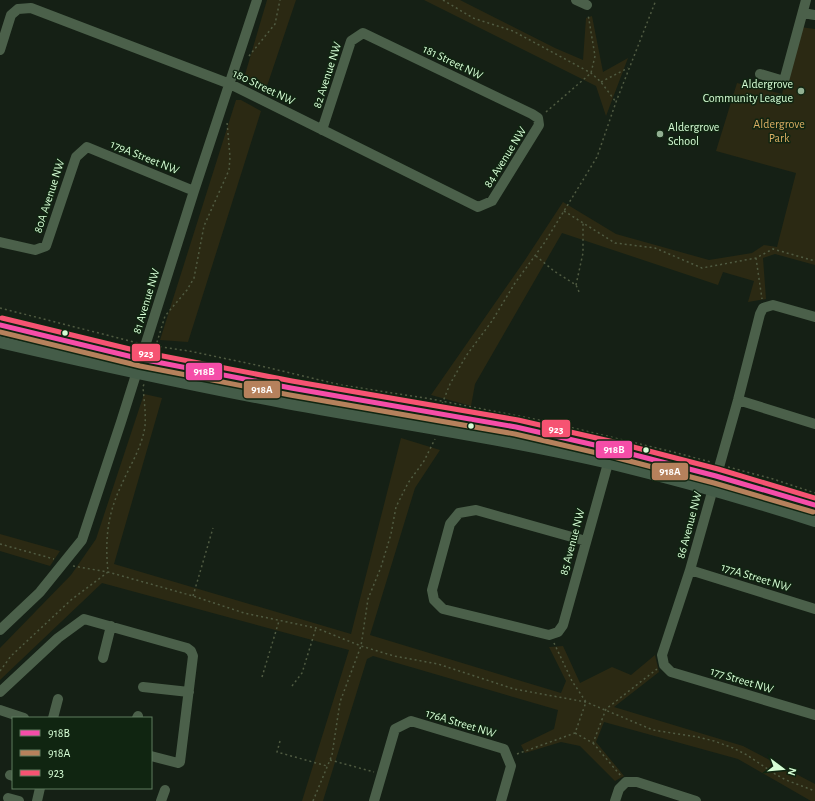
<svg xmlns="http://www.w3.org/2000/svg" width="815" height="801" font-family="'Alegreya Sans',sans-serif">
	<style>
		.green { fill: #2b2913 }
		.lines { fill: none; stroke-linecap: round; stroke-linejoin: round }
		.path { stroke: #505b42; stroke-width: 1.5; stroke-dasharray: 2 3; stroke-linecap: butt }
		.minor { stroke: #4b604a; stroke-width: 10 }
		.major { stroke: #445c48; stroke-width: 12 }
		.bus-1-casing { stroke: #102511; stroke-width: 8 }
		.bus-2-casing { stroke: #102511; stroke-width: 8 }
		.bus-3-casing { stroke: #102511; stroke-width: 8 }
		.bus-1 { stroke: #f54da8; stroke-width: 5 }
		.bus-2 { stroke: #b6815c; stroke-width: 5 }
		.bus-3 { stroke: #f65372; stroke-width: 5 }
		.poi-dot { fill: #92b092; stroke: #102511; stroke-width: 1.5 }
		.bus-dot { fill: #d6fed5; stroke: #102511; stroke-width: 1.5 }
		.labels { text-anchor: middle; stroke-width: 3; stroke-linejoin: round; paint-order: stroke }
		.street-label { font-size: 12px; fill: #d6fed5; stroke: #102511 }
		.poi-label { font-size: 12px; fill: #d6fed5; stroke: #102511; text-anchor: end }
		.park-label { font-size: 12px; fill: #dcae63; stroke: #102511 }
		.line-badge { stroke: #102511; stroke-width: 1.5 }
		.badge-label { font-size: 11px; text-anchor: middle; font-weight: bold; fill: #fff }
	</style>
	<rect width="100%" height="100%" fill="#152015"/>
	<path class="green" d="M267 0H296L267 86 244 78Z
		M424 0H460L555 48 583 60 586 18 592 16 603 72 628 58 606 116 596 86Z
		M800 27 815 29V265L775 254 763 258 766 299 748 302 754 281 723 272 718 285 562 233 475 384 471 406 431 395 525 260 563 202 616 234 709 260 752 253 764 245 777 247 796 173 716 151 737 83 782 94Z
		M236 100H241L261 111 188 342 160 340Z
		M144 394 162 398 114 564 351 634 401 438 440 450 415 488 370 635 561 693 566 681 549 647 563 646 580 683 612 667 631 675 655 655 659 672 614 707 743 746 815 784V801H811L738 759 604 722 596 742 624 776 615 781 580 746 561 742 525 753 521 745 554 729 558 710 373 656 367 659 323 801H302L349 650 102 583 0 680V648L71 575 96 539Z
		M0 534 60 551 50 566 0 551Z"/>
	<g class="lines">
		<path class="path" d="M443 0 473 18 513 31 591 73 601 82 616 102
			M249 56 275 24 280 0
			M601 82 628 68
			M546 112 591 73 595 56 588 14
			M564 211 615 243 655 248 702 268 756 258 773 249 815 261
			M536 256 554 271 576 285 580 294
			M756 258 762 299
			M576 285 583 253V222
			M0 308 138 343
			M155 346 189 351 261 366 341 385 431 399 544 421 669 451 711 462
			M154 352 165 316 187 290 194 278 204 226 229 170 230 157 227 122
			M442 404 450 384 466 356 492 321 515 283 545 242 597 157 616 102 656 0
			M728 467 773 479 815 493
			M0 544 54 559
			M73 566 108 572 193 596 244 613 316 628 361 646 394 656 438 664 514 689 586 702 653 730 698 737 714 741 733 748 747 755 775 774 786 780 815 791
			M193 596 213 528
			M0 671 11 656 71 600 108 572C105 541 107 515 121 486 129 467 142 448 145 426 146 413 144 400 143 387L144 384
			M262 677 279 621
			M292 686 302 673 316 628
			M575 733 593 743 606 709 657 669
			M280 741 277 752 327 766
			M593 743 621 776
			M517 754 575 733 586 702 572 681 554 643
			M330 760 374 772
			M313 801 332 755 340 702 361 646 368 599 381 567 391 534 396 507 408 483 424 461 435 439"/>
		<path class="minor" d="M576 0 587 5
			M803 13 815 15
			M0 50 11 15 18 9 31 8 230 84 478 207 492 201 539 125 538 118 532 114 363 33 351 41 322 130
			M760 74 784 81 806 0
			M0 242 35 250 46 246 76 157 87 147 194 191
			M815 317 773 305 763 308 760 314 738 400 690 570 662 655 664 665 671 672 815 715
			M738 400 815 424
			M586 541 476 510 459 513 450 524 432 590 434 600 443 609 549 635 558 632 563 625 612 449
			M690 570 815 609
			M0 630 40 592 82 540 121 422 194 191 257 0
			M103 658 111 626
			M143 687 189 692
			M0 692 58 638 84 619 187 648 191 651 193 656 180 762 178 763 151 756
			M0 710 24 718
			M53 718 58 699
			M137 718 138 716
			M10 775 13 776
			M8 798 19 801
			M37 801 40 788
			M161 801 165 790
			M374 801 395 729 411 721 504 749 511 766 501 801
			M615 801 619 789 626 782H637L696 801"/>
		<path class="major" d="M0 325 141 359 291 388 516 427 612 449 716 476 815 505
			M0 342C95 364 191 385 287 403 395 423 503 438 609 463 678 480 747 499 815 521"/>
		<g class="bus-1-casing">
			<path id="bus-1" d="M0 325 141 359 291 388 516 427 612 449 716 476 815 505"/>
		</g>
		<g class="bus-2-casing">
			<path id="bus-2" d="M0 332 140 366 290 395 515 434 610 456 714 483 813 512"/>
		</g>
		<g class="bus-3-casing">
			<path id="bus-3" d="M2 318 142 352 292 381 518 420 614 442 718 469 815 498"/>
		</g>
		<use href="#bus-1" class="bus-1"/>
		<use href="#bus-2" class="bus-2"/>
		<use href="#bus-3" class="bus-3"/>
	</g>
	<g class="poi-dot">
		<circle cx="801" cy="91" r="4"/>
		<circle cx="660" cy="134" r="4"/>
	</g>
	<g class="bus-dot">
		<circle cx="65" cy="333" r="3.5"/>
		<circle cx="471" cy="426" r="3.5"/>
		<circle cx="646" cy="450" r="3.5"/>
	</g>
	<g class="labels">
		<g class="street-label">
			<text transform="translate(453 62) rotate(26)" y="4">181 Street NW</text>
			<text transform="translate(327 75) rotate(-72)" y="4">82 Avenue NW</text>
			<text transform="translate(264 87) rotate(26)" y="4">180 Street NW</text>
			<text transform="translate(145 157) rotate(22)" y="4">179A Street NW</text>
			<text transform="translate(505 157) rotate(-58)" y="4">84 Avenue NW</text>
			<text transform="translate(49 196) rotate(-72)" y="4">80A Avenue NW</text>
			<text transform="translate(146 301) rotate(-73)" y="4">81 Avenue NW</text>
			<text transform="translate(689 525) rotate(-75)" y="4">86 Avenue NW</text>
			<text transform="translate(572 542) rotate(-75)" y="4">85 Avenue NW</text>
			<text transform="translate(756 577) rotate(17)" y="4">177A Street NW</text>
			<text transform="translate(742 680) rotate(17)" y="4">177 Street NW</text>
			<text transform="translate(461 723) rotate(17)" y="4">176A Street NW</text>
		</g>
		<g class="poi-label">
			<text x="793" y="88">Aldergrove<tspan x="793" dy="14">Community League</tspan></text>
			<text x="668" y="131" text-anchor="start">Aldergrove<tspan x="668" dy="14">School</tspan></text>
		</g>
		<g class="park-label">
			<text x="779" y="128">Aldergrove<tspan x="779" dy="14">Park</tspan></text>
		</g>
	</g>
	<g class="line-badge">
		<rect x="131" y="343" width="30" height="19" rx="4" fill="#f65372"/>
		<rect x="185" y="362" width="38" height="19" rx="4" fill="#f54da8"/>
		<rect x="243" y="380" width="38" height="19" rx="4" fill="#b6815c"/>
		<rect x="541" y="419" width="30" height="19" rx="4" fill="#f65372"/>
		<rect x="595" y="440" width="38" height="19" rx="4" fill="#f54da8"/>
		<rect x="651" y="462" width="38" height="19" rx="4" fill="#b6815c"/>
	</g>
	<g class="badge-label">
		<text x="146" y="357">923</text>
		<text x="204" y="375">918B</text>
		<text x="262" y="393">918A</text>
		<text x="556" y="433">923</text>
		<text x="614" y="453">918B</text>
		<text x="670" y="475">918A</text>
	</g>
	<rect x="12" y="717" width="140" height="72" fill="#102511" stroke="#5f7c5f"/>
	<rect x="20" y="730" width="20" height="6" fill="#f54da8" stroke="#5f7c5f"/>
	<text x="48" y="737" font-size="12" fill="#d6fed5">918B</text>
	<rect x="20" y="750" width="20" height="6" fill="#b6815c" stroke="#5f7c5f"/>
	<text x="48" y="757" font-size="12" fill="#d6fed5">918A</text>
	<rect x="20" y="770" width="20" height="6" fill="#f65372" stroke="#5f7c5f"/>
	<text x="48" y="777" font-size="12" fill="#d6fed5">923</text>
	<g transform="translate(783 769) rotate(106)" stroke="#102511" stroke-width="3" paint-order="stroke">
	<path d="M0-3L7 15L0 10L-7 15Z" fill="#d6fed5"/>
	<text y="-6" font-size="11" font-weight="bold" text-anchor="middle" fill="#d6fed5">N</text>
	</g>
</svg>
